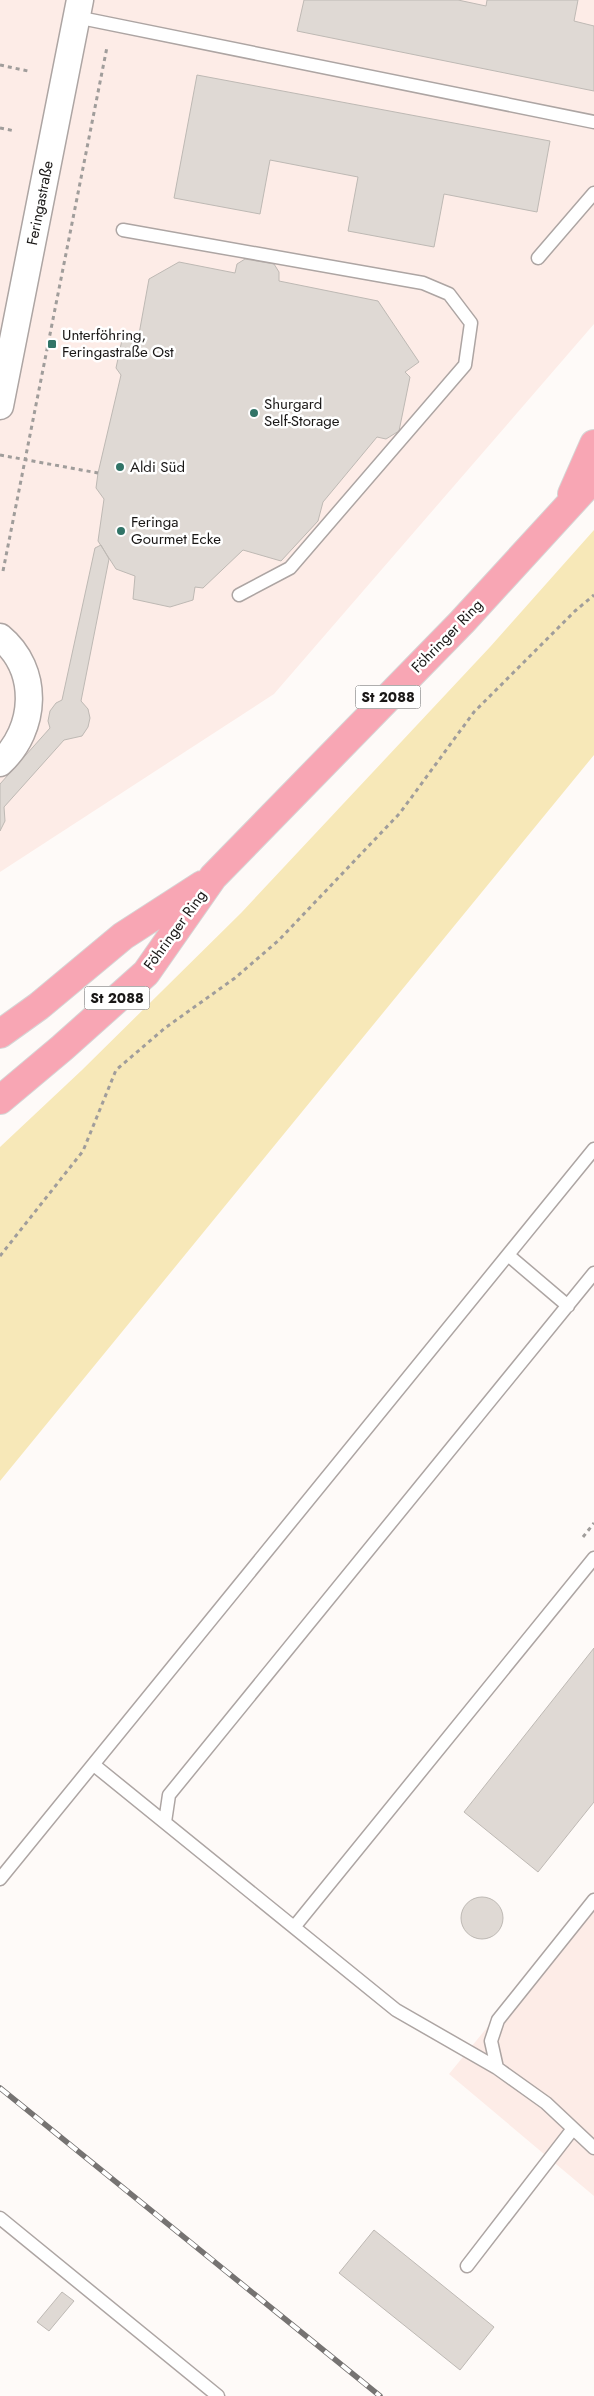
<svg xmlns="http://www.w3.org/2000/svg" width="594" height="2396" font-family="Jost,sans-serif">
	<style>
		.built { fill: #fdece7 }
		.green { fill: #f7e8b8 }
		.building { fill: #dfd9d4; stroke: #beb9b4 }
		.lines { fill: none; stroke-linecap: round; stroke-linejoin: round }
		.lane-casing { stroke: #ada5a3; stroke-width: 15 }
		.street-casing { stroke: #ada5a3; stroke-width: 29 }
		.highway-casing { stroke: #d6d5d5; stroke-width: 30 }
		.path { stroke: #a09d9b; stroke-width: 3; stroke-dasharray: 4 4; stroke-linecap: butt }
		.lane { stroke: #fff; stroke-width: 12 }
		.street { stroke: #fff; stroke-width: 26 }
		.highway { stroke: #f8a6b4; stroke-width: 28 }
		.rail-casing { stroke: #767372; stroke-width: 5.5 }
		.rail { stroke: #fff; stroke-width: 4; stroke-dasharray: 11; stroke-linecap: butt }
		.poi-dot { fill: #317467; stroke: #fff; stroke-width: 2 }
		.labels { text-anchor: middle; stroke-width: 5; stroke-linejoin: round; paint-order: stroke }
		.shield { fill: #fff; stroke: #5e5d5c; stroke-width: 1 }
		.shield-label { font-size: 14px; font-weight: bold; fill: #191716 }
		.street-label { font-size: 15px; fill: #191716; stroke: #fff }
		.poi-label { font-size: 15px; fill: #191716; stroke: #fff; text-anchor: start }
	</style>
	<rect width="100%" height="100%" fill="#fefaf8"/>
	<path class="built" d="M0 0H594V324L274 694 0 872Z
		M594 1897V2196L449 2074Z"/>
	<path class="green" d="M594 530V755L0 1481V1147L82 1070 241 913 490 647Z"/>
	<path class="building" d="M304 0H458L486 6 487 0H578L574 21 594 26V91L297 31Z
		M197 75 550 141 537 212 444 194 434 247 348 231 358 177 270 160 260 214 174 198Z
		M245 259 274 264 279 272V281L378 301 419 362 405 372 410 377 399 431 386 439 377 437 323 502 318 521 281 561 243 550 203 588 195 587 193 600 170 607 133 599 135 576 116 569 98 541 104 499 96 488 98 473 121 375 116 368 123 335 139 334 149 279 179 262 235 273 237 264Z
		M101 545 109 559 81 701 88 709 90 718 88 727 82 736 64 740 4 807 5 821 0 831V784L50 728 48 721 50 711 56 703 62 700 95 548Z
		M594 1648V1802L538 1872 464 1812Z
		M461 1918a21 21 0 1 1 42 0a21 21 0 1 1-42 0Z
		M374 2230 494 2327 460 2370 339 2273Z
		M62 2292 74 2301 49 2331 37 2322Z"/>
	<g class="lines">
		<g class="lane-casing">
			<path id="lane" d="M76 17 594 122
				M123 230 423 283 449 294 471 323 465 365 290 568 239 595
				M538 258 594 193
				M508 1255 568 1306
				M94 1765 396 2010 497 2068
				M165 1822 169 1795 594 1273
				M0 1879 594 1149
				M594 1900 498 2020 491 2041 497 2068 546 2103 594 2148
				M295 1926 594 1558
				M0 2218 218 2396
				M467 2266 572 2130"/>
		</g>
		<g class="street-casing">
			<path id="street" d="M0 406 80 0
				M0 637C40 670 37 729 0 763"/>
		</g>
		<g class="highway-casing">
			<path id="highway" d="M572 494 594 444
				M0 1034 39 1006 123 936 202 885
				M0 1100 62 1048 146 973 213 877 462 622 594 478"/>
		</g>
		<path class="path" d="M0 65 28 71
			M0 128 15 131
			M0 455 98 473
			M3 571 107 47
			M0 1256 83 1151 116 1070 165 1028 235 978 279 940 400 813 474 712 575 611 594 595
			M583 1537 594 1523"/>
		<use href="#lane" class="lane"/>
		<use href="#street" class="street"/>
		<use href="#highway" class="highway"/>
		<g class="rail-casing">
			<path id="rail" d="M0 2088 380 2396"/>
		</g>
		<use href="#rail" class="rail"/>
	</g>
	<g class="poi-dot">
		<rect x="47" y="339" width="10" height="10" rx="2.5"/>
		<circle cx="254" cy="413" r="5"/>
		<circle cx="120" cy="467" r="5"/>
		<circle cx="121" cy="531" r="5"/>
	</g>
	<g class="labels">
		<g class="shield">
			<rect x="355.5" y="685.5" width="65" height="23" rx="4"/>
			<rect x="84.5" y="986.5" width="65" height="23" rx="4"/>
		</g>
		<g class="shield-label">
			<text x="388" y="702">St 2088</text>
			<text x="117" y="1003">St 2088</text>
		</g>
		<g class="street-label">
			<text transform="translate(40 203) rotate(-79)" y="5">Feringastraße</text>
			<text transform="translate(447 636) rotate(-46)" y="5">Föhringer Ring</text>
			<text transform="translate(175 930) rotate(-54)" y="5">Föhringer Ring</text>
		</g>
		<g class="poi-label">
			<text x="62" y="340">Unterföhring,<tspan x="62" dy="17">Feringastraße Ost</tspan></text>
			<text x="264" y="409">Shurgard<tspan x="264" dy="17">Self-Storage</tspan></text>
			<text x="130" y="472">Aldi Süd</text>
			<text x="131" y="527">Feringa<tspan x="131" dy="17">Gourmet Ecke</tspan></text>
		</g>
	</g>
</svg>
